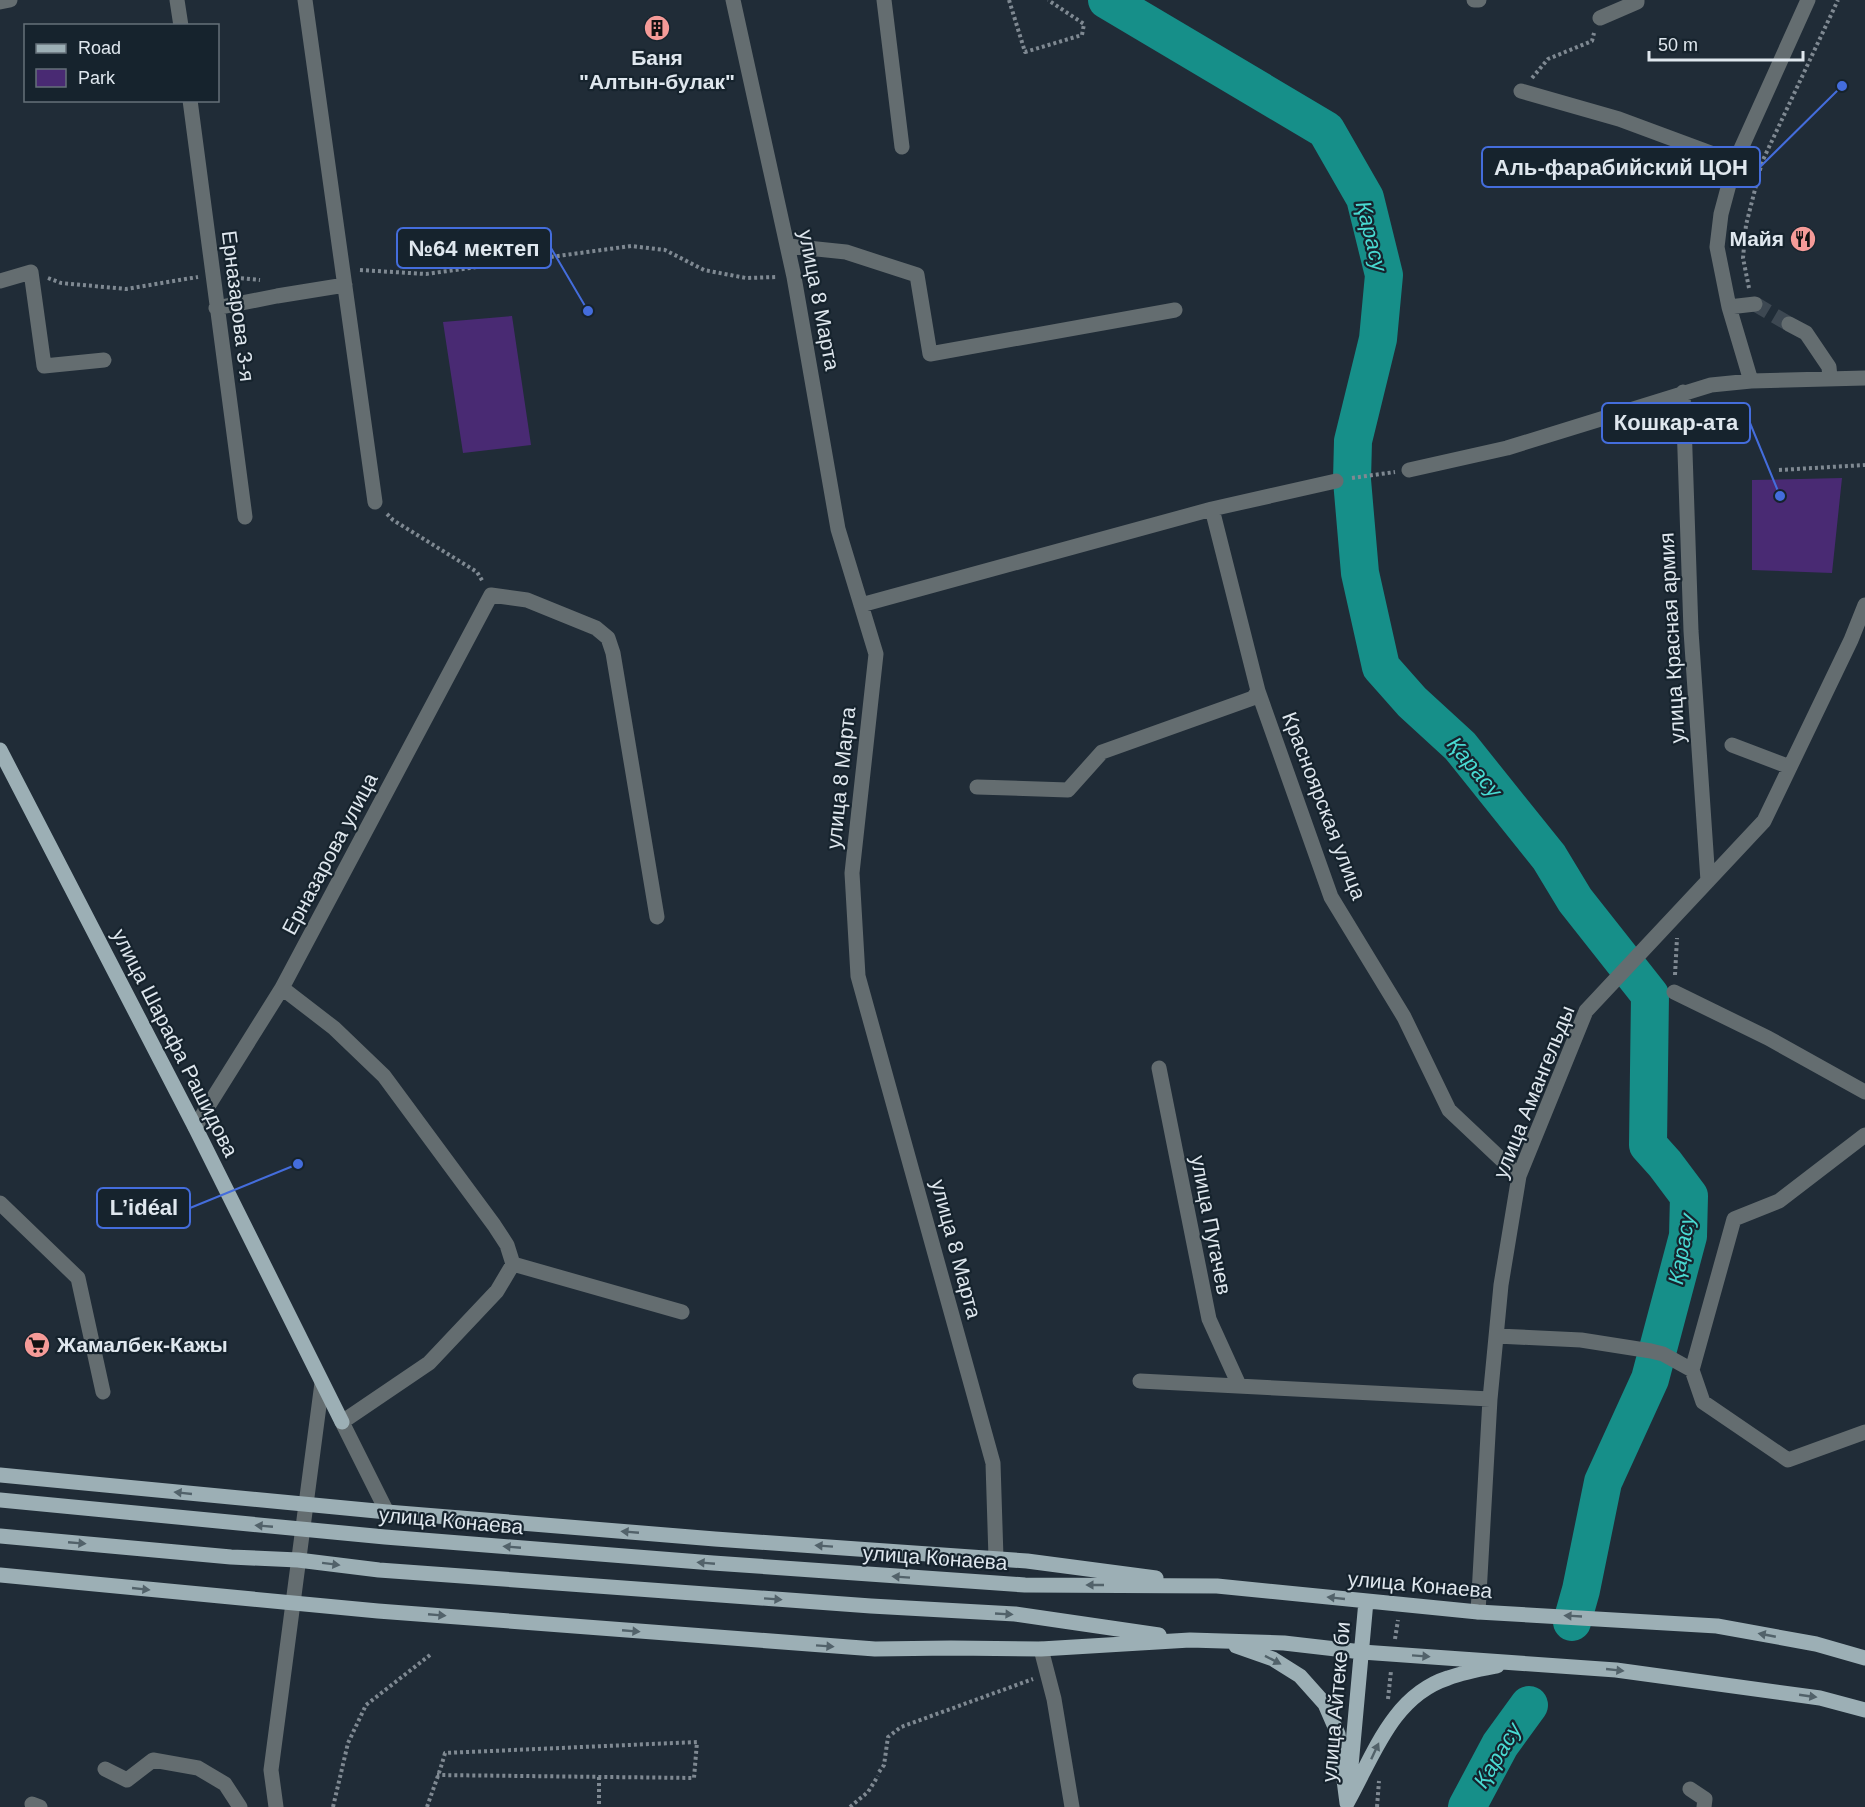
<svg xmlns="http://www.w3.org/2000/svg" width="1865" height="1807" font-family="Helvetica,sans-serif">
	<style>
		.green { fill: #492a73 }
		.lines { fill: none; stroke-linecap: round; stroke-linejoin: round }
		.river { stroke: #168f89; stroke-width: 38 }
		.minor-tunnel { stroke: #3d4852; stroke-width: 15; stroke-dasharray: 15 8; stroke-linecap: butt }
		.path { stroke: #7f8992; stroke-width: 4; stroke-dasharray: 3 3; stroke-linecap: butt }
		.minor { stroke: #646d70; stroke-width: 15 }
		.major { stroke: #9cafb5; stroke-width: 15 }
		.oneway { fill: #52626a }
		.labels { text-anchor: middle; stroke-width: 4.5; stroke-linejoin: round; paint-order: stroke }
		.poi-label { font-size: 21px; font-weight: bold; fill: #dfe7ee; stroke: #16232d }
		.street-label { font-size: 21px; fill: #dfe7ee; stroke: #16232d }
		.water-label { font-size: 22px; font-style: italic; fill: #49dad2; stroke: #16232d }
		.leader { fill: none; stroke: #446ddc; stroke-width: 2 }
		.callout-dot { fill: #446ddc; stroke: #16232d; stroke-width: 2 }
		.callout { fill: #16232d; stroke: #446ddc; stroke-width: 2 }
		.callout-label { font-size: 22px; text-anchor: middle; font-weight: bold; fill: #dfe7ee }
	</style>
	<rect width="100%" height="100%" fill="#202c37"/>
	<path class="green" d="M512 316 531 445 463 453 443 322Z
		M1842 478 1832 573 1752 570V480Z"/>
	<g class="lines">
		<path class="river" d="M1107 0 1326 130 1365 198 1384 275 1378 339 1353 441 1352 480 1360 573 1381 667 1412 702 1460 746 1549 857 1575 900 1650 995 1648 1145 1665 1164 1689 1196 1688 1236 1650 1379 1603 1482 1581 1590 1572 1622
			M1467 1807 1500 1745 1529 1705"/>
		<path class="minor-tunnel" d="M1755 304 1789 324"/>
		<path class="path" d="M1009 0 1025 52 1082 35 1084 24 1048 0
			M1532 78 1548 59 1592 41 1594 33
			M360 270 426 274 631 246 665 250 704 270 746 278 777 277
			M229 277 260 280
			M48 278 61 283 126 289 198 277
			M1749 288 1743 258 1746 225 1762 162 1838 0
			M1779 470 1865 465
			M1352 478 1395 472
			M387 514 393 520 477 572 483 582
			M1675 975 1677 938
			M1395 1639 1398 1620
			M1388 1699 1391 1671
			M879 1772 884 1765 888 1737 901 1727 1033 1679
			M599 1777V1807
			M333 1807 348 1743 366 1705 430 1655
			M427 1807C433 1789 440 1772 445 1753L697 1742 694 1778 437 1775
			M850 1807 868 1792 878 1776
			M1377 1807 1379 1781"/>
		<path class="minor" d="M177 0 181 26
			M305 0 375 502
			M733 0 794 277 838 529 876 654 852 873 858 976 993 1463 996 1558
			M884 0 902 147
			M1474 0H1479
			M0 2 10 0
			M1600 18 1637 2V0
			M1521 91 1619 119 1735 162
			M190 100 245 517
			M788 246 846 252 917 275 930 354 1175 310
			M0 281 31 272 44 366 104 360
			M1729 307 1755 304
			M216 308 277 296 345 285
			M1789 324 1806 333 1829 367 1830 378
			M1751 381 1729 307 1717 247 1721 214 1735 162 1808 0
			M1683 392 1691 631 1708 881
			M1409 470 1507 448 1711 385 1751 381 1865 378
			M1212 509 1258 691 1331 897 1404 1017 1449 1110 1519 1176
			M861 605 1212 509 1336 481
			M1732 745 1790 767
			M977 787 1068 790 1102 752 1253 698 1258 691
			M282 988 334 1028 384 1076 494 1225 507 1245 513 1264 497 1291 429 1363 342 1422 387 1512
			M1674 992 1768 1038 1865 1092
			M1159 1068 1209 1319 1239 1385
			M195 1127 282 988 491 595 527 600 596 628 608 638 613 653 657 917
			M1865 1135 1779 1201 1734 1219 1692 1370 1703 1402 1788 1460 1865 1432
			M0 1203 78 1278 103 1392
			M513 1264 682 1312
			M1497 1336 1581 1340 1651 1351 1663 1354 1692 1370
			M1140 1381 1490 1399
			M1478 1612 1490 1399 1501 1285 1519 1176 1586 1011 1764 821 1851 640 1865 605
			M1041 1649 1054 1699 1072 1807
			M105 1769 127 1780 153 1760 198 1768 225 1784 240 1807
			M1690 1789 1705 1799 1704 1807
			M32 1804 40 1807
			M276 1807 271 1770 322 1383"/>
		<path class="major" d="M0 750 195 1127 342 1422
			M0 1475 387 1512 715 1539 1027 1561 1156 1578
			M0 1500 385 1537 713 1563 1025 1585 1217 1586 1478 1612 1717 1626 1816 1644 1865 1658
			M0 1536 231 1557 298 1560 379 1570 871 1606 1015 1614 1159 1635
			M0 1575 378 1611 875 1649 951 1648 1041 1649 1190 1640 1284 1643 1362 1652 1616 1670 1820 1698 1865 1710
			M1236 1646 1273 1659 1300 1676 1325 1704 1338 1734 1347 1803
			M1350 1777 1366 1601
			M1347 1803C1373 1757 1392 1696 1448 1678 1464 1672 1481 1669 1497 1666"/>
	</g>
	<defs><path id="oneway-solid" d="M-6-.8H1V-3.2L6.5 0L1 3.2V.8H-6Z" transform="scale(1.5)"/></defs>
	<g class="oneway">
		<use href="#oneway-solid" transform="translate(183 1493) rotate(-174)"/>
		<use href="#oneway-solid" transform="translate(264 1526) rotate(-175)"/>
		<use href="#oneway-solid" transform="translate(630 1532) rotate(-175)"/>
		<use href="#oneway-solid" transform="translate(77 1543) rotate(5)"/>
		<use href="#oneway-solid" transform="translate(824 1546) rotate(-176)"/>
		<use href="#oneway-solid" transform="translate(512 1547) rotate(-175)"/>
		<use href="#oneway-solid" transform="translate(706 1563) rotate(-175)"/>
		<use href="#oneway-solid" transform="translate(331 1564) rotate(7)"/>
		<use href="#oneway-solid" transform="translate(901 1577) rotate(-176)"/>
		<use href="#oneway-solid" transform="translate(1095 1585) rotate(-180)"/>
		<use href="#oneway-solid" transform="translate(141 1589) rotate(6)"/>
		<use href="#oneway-solid" transform="translate(1336 1598) rotate(-174)"/>
		<use href="#oneway-solid" transform="translate(773 1599) rotate(4)"/>
		<use href="#oneway-solid" transform="translate(1004 1614) rotate(3)"/>
		<use href="#oneway-solid" transform="translate(437 1615) rotate(5)"/>
		<use href="#oneway-solid" transform="translate(1573 1616) rotate(-177)"/>
		<use href="#oneway-solid" transform="translate(631 1631) rotate(5)"/>
		<use href="#oneway-solid" transform="translate(1767 1635) rotate(-169)"/>
		<use href="#oneway-solid" transform="translate(825 1646) rotate(4)"/>
		<use href="#oneway-solid" transform="translate(1421 1656) rotate(4)"/>
		<use href="#oneway-solid" transform="translate(1273 1660) rotate(27)"/>
		<use href="#oneway-solid" transform="translate(1615 1670) rotate(6)"/>
		<use href="#oneway-solid" transform="translate(1808 1696) rotate(8)"/>
		<use href="#oneway-solid" transform="translate(1375 1751) rotate(-65)"/>
	</g>
	<defs>
		<g id="building-disc" transform="scale(1.35)"><circle r="9.5" fill="#f59b98" stroke="#16232d"/><path d="M-4-6H4V6H1V3H-1V6H-4ZM-2.5-4.3h1.7v1.8h-1.7ZM.8-4.3h1.7v1.8H.8ZM-2.5-1h1.7V.8h-1.7ZM.8-1h1.7V.8H.8Z" fill="#111"/></g>
		<g id="restaurant-disc" transform="scale(1.35)"><circle r="9.5" fill="#f59b98" stroke="#16232d"/><path d="M-5-6h1v4h1v-4h1v4h1v-4h1v5L-1.5 .5V6h-2V.5L-5-1ZM5-6V6H3V1.5H1.5Q1.5-4 5-6Z" fill="#111"/></g>
		<g id="supermarket-disc" transform="scale(1.35)"><circle r="9.5" fill="#f59b98" stroke="#16232d"/><path d="M-6-5.5h2.5l.6 2H6L4.5 2H-2.5L-4.4-4H-6ZM-1.5 3.2a1.3 1.3 0 1 0 .1 0ZM3 3.2a1.3 1.3 0 1 0 .1 0Z" fill="#111"/></g>
	</defs>
	<g fill-rule="evenodd">
		<use href="#building-disc" x="657" y="28"/>
		<use href="#restaurant-disc" x="1803" y="239"/>
		<use href="#supermarket-disc" x="37" y="1345"/>
	</g>
	<g class="labels">
		<g class="poi-label">
			<text x="657" y="65">Баня<tspan x="657" dy="24">"Алтын-булак"</tspan></text>
			<text x="1784" y="246" text-anchor="end">Майя</text>
			<text x="57" y="1352" text-anchor="start">Жамалбек-Кажы</text>
		</g>
		<g class="street-label">
			<text transform="translate(819 300) rotate(79)" y="7">улица 8 Марта</text>
			<text transform="translate(238 306) rotate(83)" y="7">Ерназарова 3-я</text>
			<text transform="translate(1672 638) rotate(-93)" y="7">улица Красная армия</text>
			<text transform="translate(841 778) rotate(-84)" y="7">улица 8 Марта</text>
			<text transform="translate(1324 806) rotate(69)" y="7">Красноярская улица</text>
			<text transform="translate(330 854) rotate(-62)" y="7">Ерназарова улица</text>
			<text transform="translate(175 1043) rotate(63)" y="7">улица Шарафа Рашидова</text>
			<text transform="translate(1534 1092) rotate(-68)" y="7">улица Амангельды</text>
			<text transform="translate(1211 1225) rotate(79)" y="7">улица Пугачев</text>
			<text transform="translate(956 1249) rotate(75)" y="7">улица 8 Марта</text>
			<text transform="translate(451 1521) rotate(5)" y="7">улица Конаева</text>
			<text transform="translate(935 1558) rotate(4)" y="7">улица Конаева</text>
			<text transform="translate(1420 1585) rotate(5)" y="7">улица Конаева</text>
			<text transform="translate(1336 1702) rotate(-85)" y="7">улица Айтеке би</text>
		</g>
		<g class="water-label">
			<text transform="translate(1372 236) rotate(76)" y="8">Қарасу</text>
			<text transform="translate(1475 767) rotate(50)" y="8">Қарасу</text>
			<text transform="translate(1681 1249) rotate(-80)" y="8">Қарасу</text>
			<text transform="translate(1497 1755) rotate(-59)" y="8">Қарасу</text>
		</g>
	</g>
	<path class="leader" d="M1842 86L1760 167M588 311L551 248M1780 496L1750 423M298 1164L190 1208"/>
	<g class="callout-dot">
		<circle cx="1842" cy="86" r="6"/>
		<circle cx="588" cy="311" r="6"/>
		<circle cx="1780" cy="496" r="6"/>
		<circle cx="298" cy="1164" r="6"/>
	</g>
	<g class="callout">
		<rect x="1482" y="147" width="278" height="40" rx="6"/>
		<rect x="397" y="228" width="154" height="40" rx="6"/>
		<rect x="1602" y="403" width="148" height="40" rx="6"/>
		<rect x="97" y="1188" width="93" height="40" rx="6"/>
	</g>
	<g class="callout-label">
		<text x="1621" y="175">Аль-фарабийский ЦОН</text>
		<text x="474" y="256">№64 мектеп</text>
		<text x="1676" y="430">Кошкар-ата</text>
		<text x="144" y="1215">L’idéal</text>
	</g>
	<rect x="24" y="24" width="195" height="78" fill="#16232d" stroke="#66717a" stroke-width="1.5"/>
	<rect x="36" y="44" width="30" height="9" fill="#9cafb5" stroke="#66717a" stroke-width="1.5"/>
	<text x="78" y="54" font-size="18" fill="#dfe7ee">Road</text>
	<rect x="36" y="69" width="30" height="18" fill="#492a73" stroke="#66717a" stroke-width="1.5"/>
	<text x="78" y="84" font-size="18" fill="#dfe7ee">Park</text>
	<path d="M1649 51v9h154v-9" fill="none" stroke="#dfe7ee" stroke-width="3"/>
	<text x="1658" y="51" font-size="18" fill="#dfe7ee" stroke="#16232d" stroke-width="4.5" paint-order="stroke">50 m</text>
</svg>
